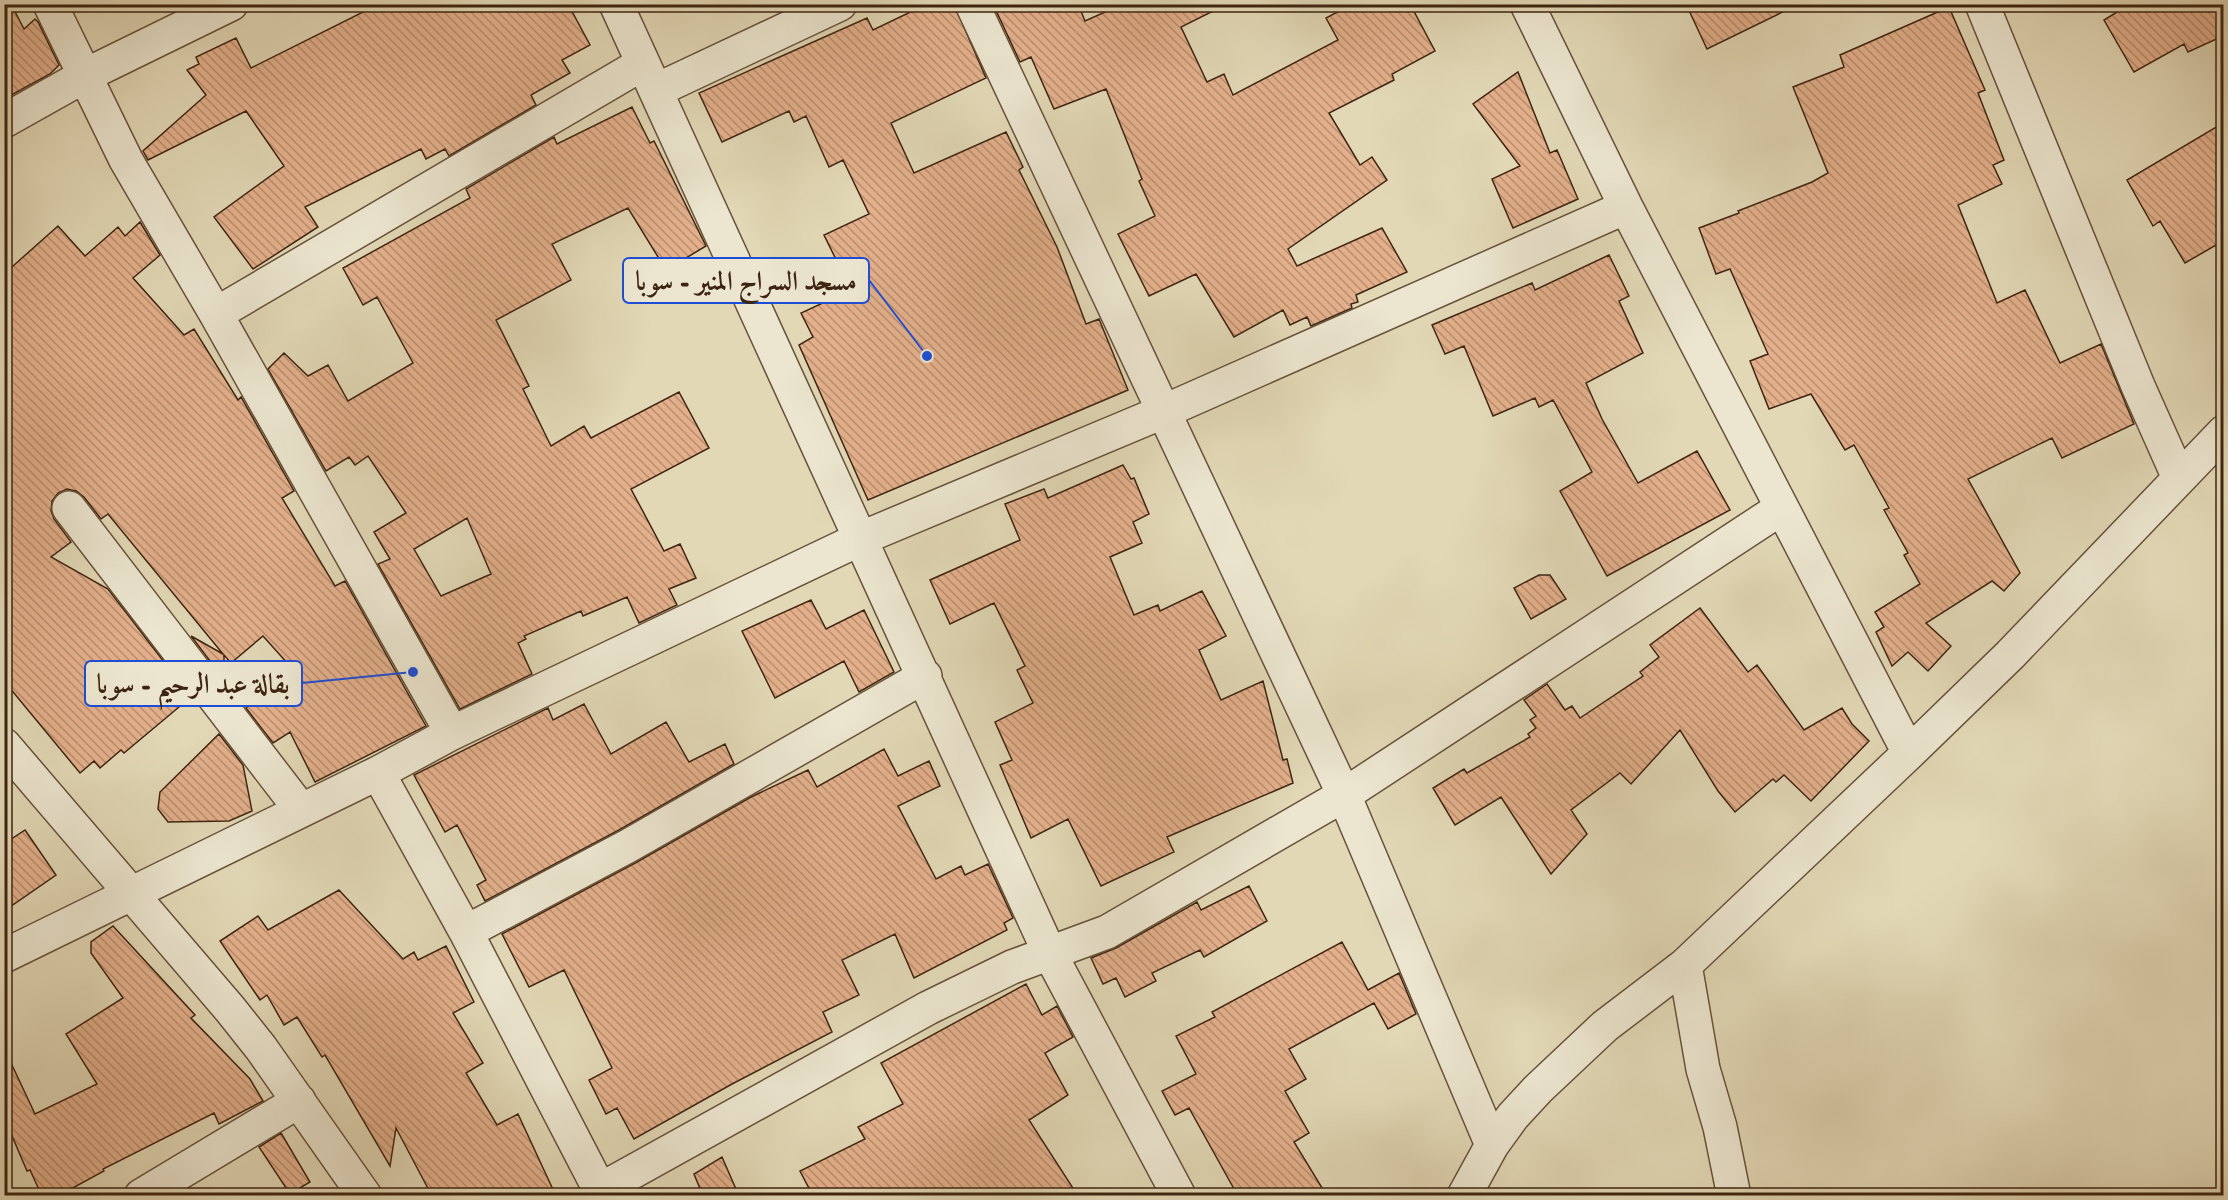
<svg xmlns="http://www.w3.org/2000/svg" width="2228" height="1200" font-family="'IM FELL DW Pica',Amiri,serif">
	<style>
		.building { fill: url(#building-back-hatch); stroke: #3e2511; stroke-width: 1.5; fill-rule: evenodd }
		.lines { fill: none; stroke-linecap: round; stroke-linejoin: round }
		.street-casing { stroke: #67523a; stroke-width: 36 }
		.street { stroke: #ece6d0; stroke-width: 33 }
		.leader { fill: none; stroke: #1d4ed8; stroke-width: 2 }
		.callout-dot { fill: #1d4ed8; stroke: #ece6d0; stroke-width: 2 }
		.callout { fill: #ece6d0; stroke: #1d4ed8; stroke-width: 2 }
		.callout-label { font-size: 27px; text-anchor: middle; font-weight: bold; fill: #3e2511 }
	</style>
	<defs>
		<pattern id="building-back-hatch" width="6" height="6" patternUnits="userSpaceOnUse" patternTransform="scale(1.5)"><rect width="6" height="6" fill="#e3b08b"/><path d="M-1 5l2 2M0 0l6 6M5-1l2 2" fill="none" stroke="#b98f70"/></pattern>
	</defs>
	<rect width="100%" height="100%" fill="#e2d8b6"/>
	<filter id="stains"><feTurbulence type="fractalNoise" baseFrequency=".00333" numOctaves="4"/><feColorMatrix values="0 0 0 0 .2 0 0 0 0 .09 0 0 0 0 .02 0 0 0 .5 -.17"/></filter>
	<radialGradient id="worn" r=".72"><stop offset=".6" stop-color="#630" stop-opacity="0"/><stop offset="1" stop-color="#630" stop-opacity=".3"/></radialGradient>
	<path class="building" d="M4 4H11L24 29 35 19 38 22 59 65 50 74 4 99Z
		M379 4H568L590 45 562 60 570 73 531 95 536 105 449 156 445 149 426 159 421 149 305 207 318 227 253 269 214 217 284 166 246 111 148 160 143 151 206 95 187 70 199 64 196 57 236 38 251 68Z
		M927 4H954L986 78 891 123 914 173 1006 132 1023 167 1019 170 1057 247 1086 324 1099 319 1128 390 868 500 799 345 813 337 801 313 851 290 824 235 869 214 843 160 829 167 806 116 794 122 789 111 722 142 699 93 867 18 873 30Z
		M993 4H1078L1085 21 1123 4H1227L1181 27 1207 82 1224 74 1233 95 1338 40 1326 18 1352 4H1410L1435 51 1392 74 1394 80 1329 113 1360 165 1372 157 1387 180 1288 249 1297 266 1382 228 1407 272 1356 295 1358 302 1351 304 1352 308 1311 326 1307 317 1290 325 1283 310 1234 337 1196 274 1149 296 1118 234 1155 216 1139 181 1142 179 1106 89 1054 109 1031 57 1020 62Z
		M1686 4H1799L1707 49Z
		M2130 4H2215L2223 24V36L2188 52 2184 44 2134 72 2104 20Z
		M1949 7 1985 90 1978 93 2004 160 1993 165 2002 184 1958 205 1997 303 2025 290 2060 363 2101 344 2134 424 2062 458 2052 438 1968 479 2020 573 2004 591 1992 581 1926 623 1951 646 1928 671 1908 652 1892 666 1876 632 1884 627 1875 612 1920 584 1904 555 1908 553 1884 510 1889 508 1854 445 1845 450 1811 394 1769 409 1750 361 1768 354 1730 269 1716 274 1699 228 1739 213 1738 211 1812 182 1828 173 1793 87 1844 67 1840 55Z
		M1518 72 1550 153 1557 150 1578 199 1513 228 1492 179 1520 166 1473 104Z
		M632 107 650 143 654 141 706 246 666 270 628 208 552 244 571 280 496 320 529 386 523 389 551 446 584 426 591 438 679 392 709 448 631 489 664 551 680 544 696 578 669 589 677 605 639 623 627 597 583 616 581 611 524 636 526 639 518 643 532 674 460 709 378 564 390 559 374 532 406 513 368 456 355 465 349 457 326 471 268 369 284 353 308 376 328 365 348 401 413 363 377 297 363 305 343 268 470 198 466 189 554 137 557 144ZM467 518 491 574 441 596 414 549Z
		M2223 123V241L2185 263 2160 221 2153 226 2127 180Z
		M140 222 160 255 133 278 184 335 194 329 238 400 241 397 294 491 282 498 335 586 345 581 426 726 315 782 290 732 273 743 246 708 289 665 263 636 231 663 224 655V669L219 673 191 636 223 654 108 514 101 519 84 497 76 491 67 489 58 493 52 501 51 511 54 519 71 542 51 557 108 589 191 697 124 753 121 750 100 768 94 761 80 773 4 681V274L58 226 85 256 118 227 125 236Z
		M1609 255 1629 296 1619 301 1643 353 1586 383 1602 419 1638 483 1697 451 1730 510 1607 576 1560 491 1592 472 1553 400 1539 407 1535 398 1493 416 1464 346 1445 354 1432 325 1532 283 1535 290Z
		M1123 465 1131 479 1134 478 1149 514 1133 522 1142 543 1110 557 1134 615 1158 605 1160 611 1202 591 1226 636 1199 650 1221 700 1263 681 1283 760 1287 759 1293 783 1167 837 1174 852 1101 886 1068 819 1031 838 1000 765 1012 760 995 722 1033 703 1017 670 1025 666 994 603 950 624 930 580 1020 540 1005 504 1044 489 1048 498Z
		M1539 575H1550L1566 599 1531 619 1514 588Z
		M811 600 826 629 864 610 894 672 859 692 844 661 775 698 742 631Z
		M1700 608 1748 672 1757 665 1804 730 1842 708 1852 724 1869 741 1811 801 1784 775 1776 782 1773 779 1735 812 1718 791 1680 730 1631 784 1620 773 1571 810 1587 834 1551 874 1501 797 1455 825 1433 788 1464 769 1467 773 1530 737 1528 734 1536 728 1530 720 1536 716 1524 700 1547 684 1565 710 1572 706 1580 718 1643 676 1640 672 1659 657 1650 645Z
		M584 704 611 754 666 722 689 762 725 744 734 764 619 830 485 901 477 885 486 880 457 825 445 832 414 775 548 708 553 720Z
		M219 734 243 765 252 811 229 821 168 822 158 809 160 792Z
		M884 749 898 776 929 761 940 786 898 806 936 879 961 866 965 875 988 864 1013 918 1004 923 1007 930 914 978 895 934 842 960 859 995 823 1012 832 1032 732 1084 634 1139 617 1108 606 1114 589 1080 612 1068 564 970 529 987 502 934 637 862 751 797 808 770 817 787Z
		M25 830 56 875 4 911V844Z
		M1249 886 1267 921 1204 957 1200 950 1152 973 1156 981 1125 997 1116 978 1103 984 1091 958 1116 948 1197 902 1201 910Z
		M339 890 403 959 414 952 418 960 446 946 474 1002 453 1013 483 1063 466 1073 497 1125 518 1114 556 1196H432L396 1128 390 1166 325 1055 322 1057 297 1017 284 1025 267 995 260 1000 220 941 258 916 268 930Z
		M113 926 195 1015 191 1018 250 1079 263 1101 219 1124 214 1113 103 1169 104 1171 58 1196H42L30 1170 27 1171 4 1117V1048L35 1114 97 1084 66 1034 123 998 91 953V942Z
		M1342 942 1368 990 1399 973 1416 1014 1388 1029 1374 1003 1289 1049 1306 1079 1285 1091 1309 1133 1294 1142 1327 1196H1238L1189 1108 1175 1115 1162 1091 1196 1074 1176 1036 1215 1017 1212 1012Z
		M1026 984 1042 1015 1057 1006 1073 1037 1045 1053 1068 1095 1029 1120 1078 1196H813L800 1171 865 1139 858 1127 903 1104 881 1063Z
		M281 1133 310 1182 290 1194 259 1147Z
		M722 1157 739 1196H703L694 1174Z"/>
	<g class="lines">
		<g class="street-casing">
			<path id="street" d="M50 4 126 160 216 314
				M616 4 1049 952 1179 1196
				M972 4 1344 795 1492 1145
				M1527 4 1626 207 1909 753
				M1982 4 2138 386 2179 478
				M657 90 840 4
				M4 121 86 75 231 4
				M69 508 301 810
				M452 733 216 314 642 64
				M4 745 230 1009 261 1048 365 1196
				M378 773 466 932 603 1196
				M466 932 628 846 925 676
				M4 956 378 773 452 733 862 538 1165 411 1626 207
				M1685 965 1703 1069 1720 1127 1734 1196
				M600 1190 928 1008 1012 967 1107 932 1344 795 1780 509
				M141 1196 299 1101
				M1464 1196 1492 1145 1513 1116 1538 1089 1605 1026 1685 965 1909 753 2010 655 2224 432"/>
		</g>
		<use href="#street" class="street"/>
	</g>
	<path class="leader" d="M927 356L869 280M413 672L302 683"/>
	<g class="callout-dot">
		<circle cx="927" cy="356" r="6"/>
		<circle cx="413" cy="672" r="6"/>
	</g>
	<g class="callout">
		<rect x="623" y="258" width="246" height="45" rx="6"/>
		<rect x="85" y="661" width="217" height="45" rx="6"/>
	</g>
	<g class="callout-label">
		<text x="746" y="290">مسجد السراج المنير - سوبا</text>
		<text x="193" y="693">بقالة عبد الرحيم - سوبا</text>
	</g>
	<rect width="2228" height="1200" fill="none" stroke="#e2d8b6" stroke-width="24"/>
	<rect x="6" y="6" width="2216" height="1188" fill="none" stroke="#3e2511" stroke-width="3"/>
	<rect x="12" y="12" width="2204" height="1176" fill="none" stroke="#3e2511" stroke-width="1.5"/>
	<rect width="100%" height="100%" filter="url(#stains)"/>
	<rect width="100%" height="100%" fill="url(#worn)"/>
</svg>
